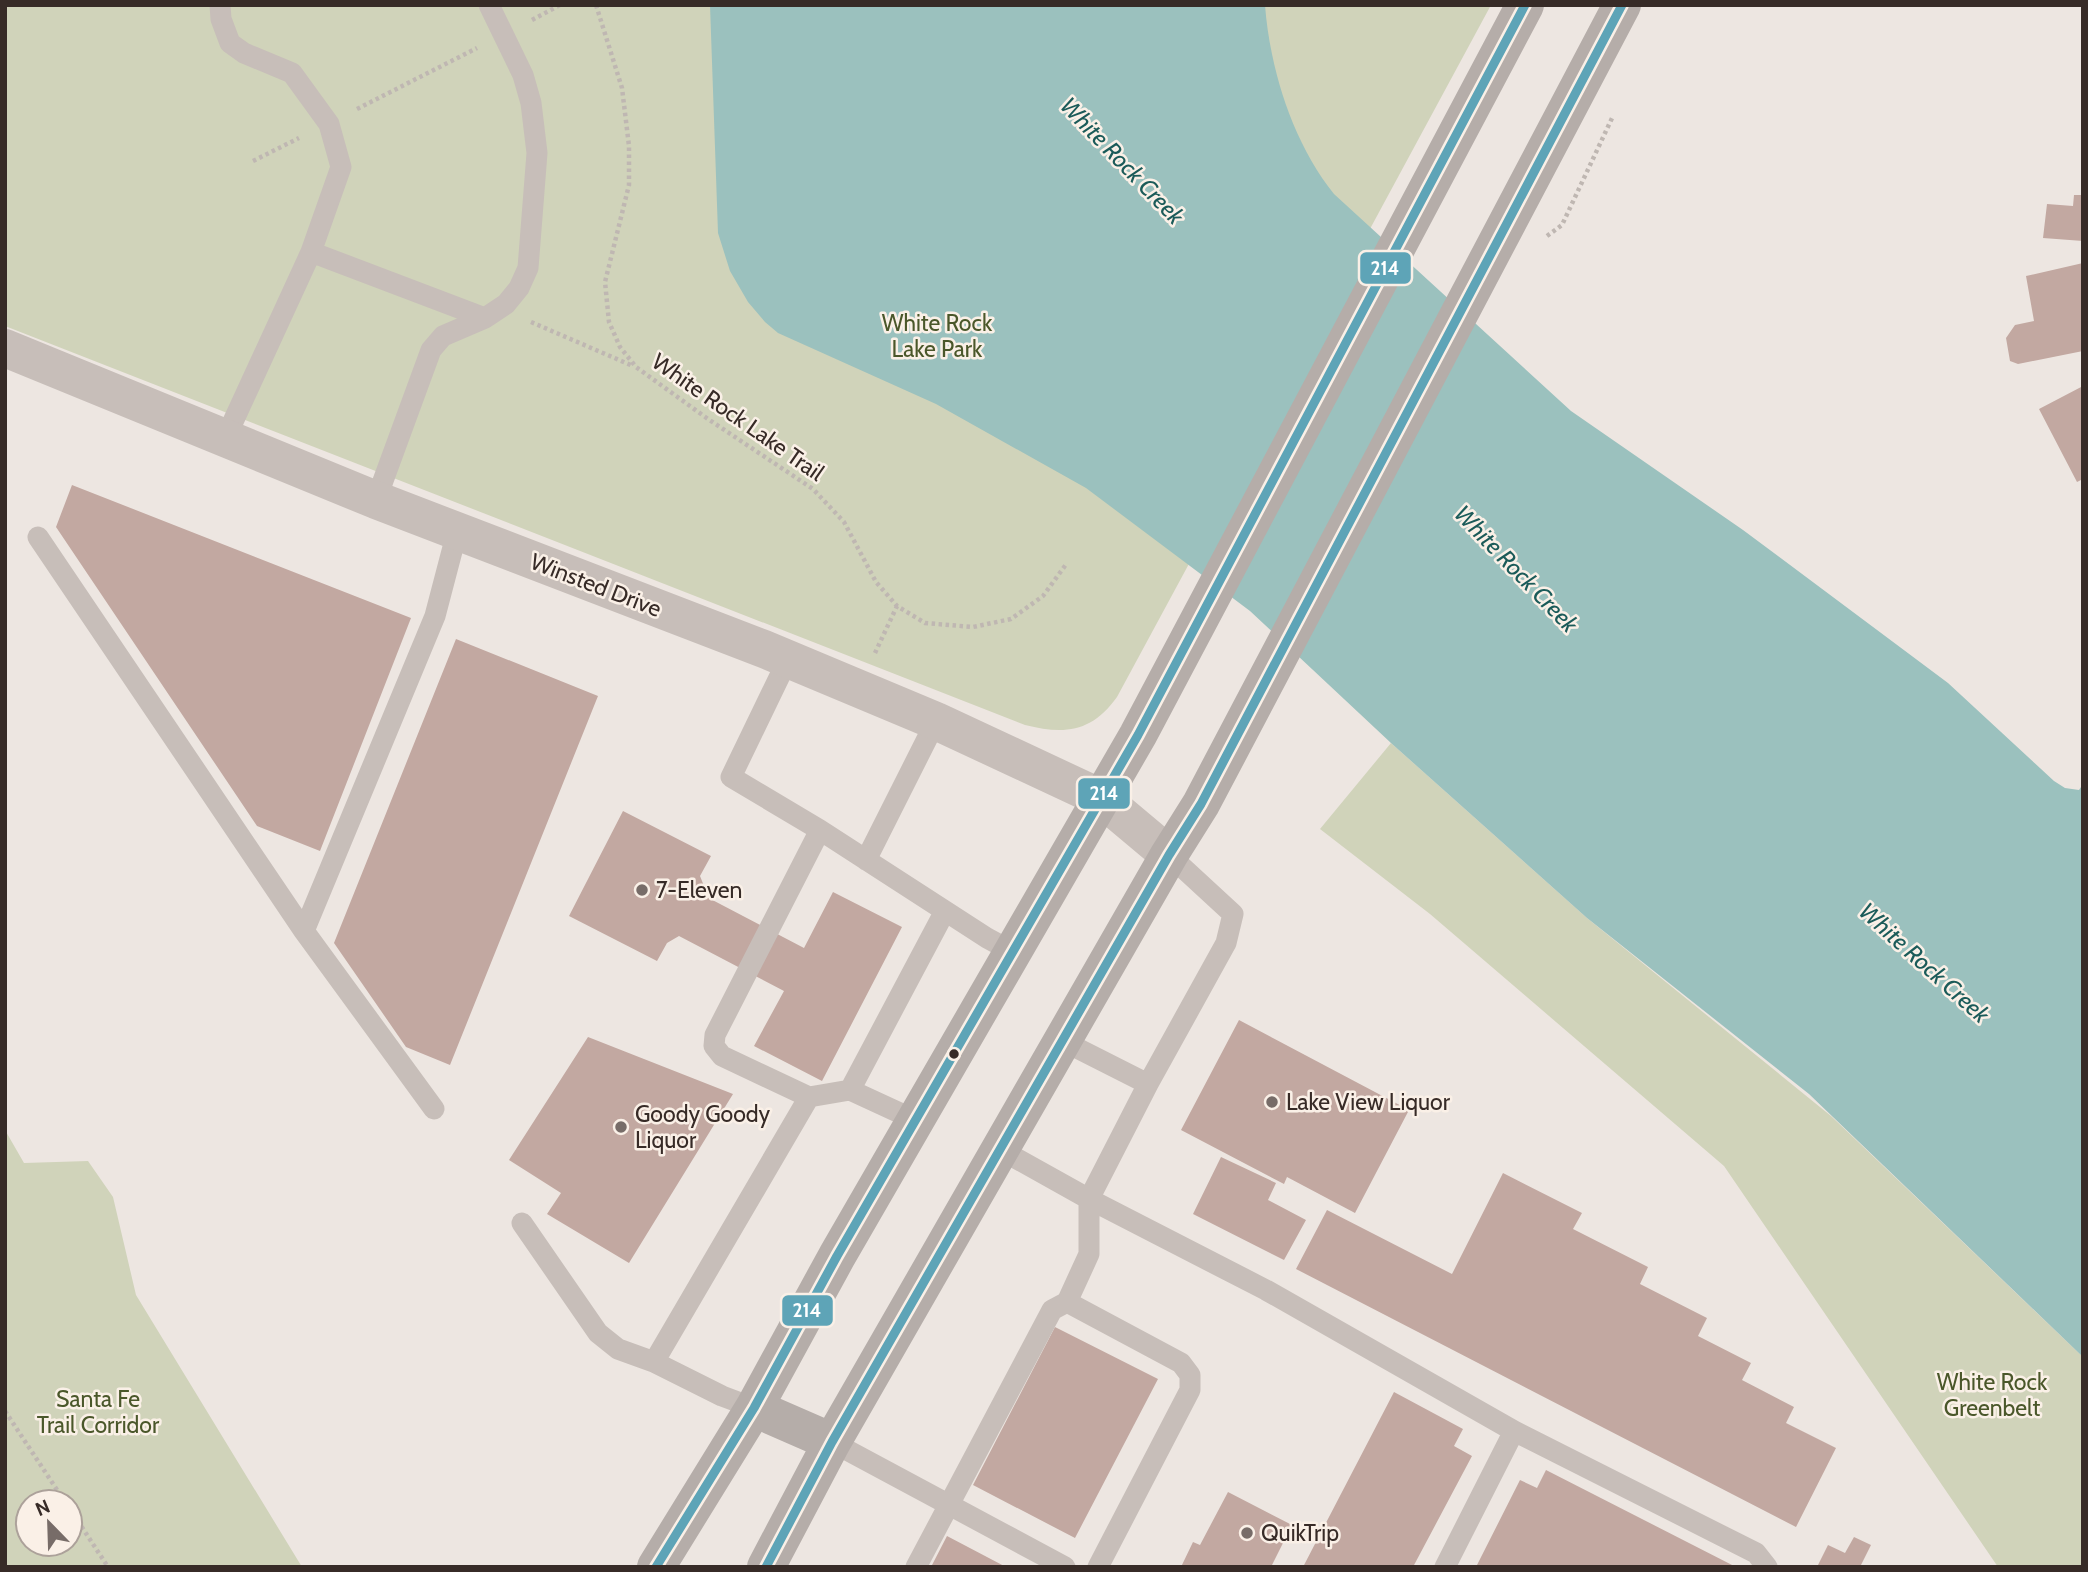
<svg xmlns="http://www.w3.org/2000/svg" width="2088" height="1572" font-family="Cabin,sans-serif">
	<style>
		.green { fill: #d0d3ba; fill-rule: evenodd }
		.water { fill: #9bc1be }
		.building { fill: #c2a8a1 }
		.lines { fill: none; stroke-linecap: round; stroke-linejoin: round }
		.path { stroke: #bfb7b2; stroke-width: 4.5; stroke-dasharray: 3.5 3.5; stroke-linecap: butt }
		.service { stroke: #c7beb9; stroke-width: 21 }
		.minor { stroke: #c7beb9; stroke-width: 38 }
		.primary { stroke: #b5ada9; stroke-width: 38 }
		.bus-1-casing { stroke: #faf0e7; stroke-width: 14 }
		.bus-1 { stroke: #5ea4b7; stroke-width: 9 }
		.poi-dot { fill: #776c68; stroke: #faf0e7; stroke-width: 2.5 }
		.bus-dot { fill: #372b27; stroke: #faf0e7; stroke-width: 2.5 }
		.labels { text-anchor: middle; stroke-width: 5; stroke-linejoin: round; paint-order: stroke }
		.park-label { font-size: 23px; fill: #4a572a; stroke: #faf0e7 }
		.street-label { font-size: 23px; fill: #372b27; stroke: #faf0e7 }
		.poi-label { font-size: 23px; fill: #372b27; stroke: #faf0e7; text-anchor: start }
		.water-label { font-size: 24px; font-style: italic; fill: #1b5b59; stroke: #faf0e7 }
		.line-badge { stroke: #faf0e7; stroke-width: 2.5 }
		.badge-label { font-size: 19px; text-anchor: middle; font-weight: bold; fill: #fff }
	</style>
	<rect width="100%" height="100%" fill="#ede6e1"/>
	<path class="green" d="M5 5H1491L1117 697C1092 732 1065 735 1025 725L5 326Z
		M1391 743 1587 918 1831 1116 2083 1357V1567H1998L1724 1166 1430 914 1320 829Z
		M5 1130 24 1163 88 1161 113 1197 136 1295 302 1567H5ZM28 1502H70V1544H28Z"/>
	<path class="water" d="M710 5H1265C1270 70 1293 143 1334 194L1571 411 1743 530 1948 683 2054 781 2065 788 2079 790 2083 784V1357L1809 1094 1587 918 1391 743 1250 611 1086 488 936 404 778 333 765 322 748 302 730 271 718 233Z"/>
	<path class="building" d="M2074 195H2083V241L2043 238 2047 204 2073 206Z
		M2083 263V351L2018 364 2010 361 2006 338 2015 325 2034 321 2026 276Z
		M2083 386V479L2077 482 2039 409Z
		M72 485 411 618 320 851 257 826 56 527Z
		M456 639 598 696 450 1065 406 1047 334 943Z
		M623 811 711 856 700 876 704 886 701 894 804 948 833 892 902 927 822 1081 754 1046 784 991 679 936 667 943 657 961 569 916Z
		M1239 1020 1409 1110 1355 1213 1287 1177 1284 1184 1181 1130Z
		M588 1037 733 1094 629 1263 547 1214 561 1193 509 1160Z
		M1221 1157 1276 1183 1268 1200 1306 1220 1284 1260 1193 1214Z
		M1503 1173 1582 1213 1573 1229 1648 1267 1640 1284 1707 1318 1698 1336 1751 1363 1742 1380 1794 1407 1786 1423 1836 1448 1796 1527 1296 1269 1327 1210 1452 1274Z
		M1055 1327 1158 1379 1075 1538 973 1485Z
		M1394 1392 1463 1429 1454 1446 1472 1456 1413 1567H1303Z
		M1546 1470 1736 1567H1476L1520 1480 1537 1488Z
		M1228 1492 1292 1525 1271 1567H1181L1193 1542 1200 1545Z
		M947 1536 1006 1567H931Z
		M1854 1537 1871 1545 1860 1567H1817L1828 1545 1845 1553Z"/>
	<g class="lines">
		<path class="path" d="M596 5 622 88 629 146V185L605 282 609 322 620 347 636 367 708 419 813 489 844 522 876 582 897 606 925 623 973 627 1011 619 1043 596 1067 563
			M532 20 560 5
			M357 109 477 48
			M253 161 299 138
			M1547 236 1562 225 1613 116
			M531 322 633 366
			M875 653 897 606
			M5 1411 65 1502
			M70 1509 108 1567"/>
		<path class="service" d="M220 5 221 19 230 43 244 53 292 73 329 124 341 167 311 252 226 437
			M311 252 485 318
			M376 500 431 350 443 336 485 318 506 304 519 288 528 268 537 153 531 103 523 75 489 5
			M38 537 304 931 434 1109
			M788 659 731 777 820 830
			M1169 855 1233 914 1226 943 1148 1084 1089 1199 1266 1290 1514 1431 1756 1553 1767 1567
			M866 860 936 721
			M304 931 435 616 457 532
			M1063 1041 1148 1084
			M850 1090 945 911
			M915 1120 850 1090 809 1097 722 1056 714 1046 715 1035 820 830 987 938 1013 952
			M1001 1150 1089 1199V1254L1067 1302 1181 1363 1190 1375V1390L1098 1567
			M522 1223 598 1333 618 1349 654 1362
			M754 1408 722 1396 654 1362 809 1097
			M832 1442 1065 1567
			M916 1567 1052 1310 1067 1302
			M1445 1567 1514 1431"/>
		<path class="minor" d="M5 348 376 500 764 649 936 721 1101 798 1169 855"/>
		<path class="primary" d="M754 1408 832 1442
			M656 1567 754 1408 837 1256 1138 735 1525 5
			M766 1567 832 1442 1169 855 1201 804 1622 5"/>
		<g class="bus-1-casing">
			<path id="bus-1" d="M656 1567 754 1408 837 1256 1138 735 1525 5
				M766 1567 832 1442 1169 855 1201 804 1622 5"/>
		</g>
		<use href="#bus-1" class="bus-1"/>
	</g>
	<g class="poi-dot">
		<circle cx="642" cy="890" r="7"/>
		<circle cx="1272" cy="1102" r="7"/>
		<circle cx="621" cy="1127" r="7"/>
		<circle cx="1247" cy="1533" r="7"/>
	</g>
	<circle class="bus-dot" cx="954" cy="1054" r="6"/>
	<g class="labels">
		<g class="park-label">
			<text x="937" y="331">White Rock<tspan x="937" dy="26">Lake Park</tspan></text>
			<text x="1992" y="1390">White Rock<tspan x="1992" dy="26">Greenbelt</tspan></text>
			<text x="98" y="1407">Santa Fe<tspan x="98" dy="26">Trail Corridor</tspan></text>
		</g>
		<g class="street-label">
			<text transform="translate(738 417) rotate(35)" y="8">White Rock Lake Trail</text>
			<text transform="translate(596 585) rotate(21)" y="8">Winsted Drive</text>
		</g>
		<g class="poi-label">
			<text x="656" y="898">7-Eleven</text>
			<text x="1286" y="1110">Lake View Liquor</text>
			<text x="635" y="1122">Goody Goody<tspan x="635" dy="26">Liquor</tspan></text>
			<text x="1261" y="1541">QuikTrip</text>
		</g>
		<g class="water-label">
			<text transform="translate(1122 161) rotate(46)" y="8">White Rock Creek</text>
			<text transform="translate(1516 569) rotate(46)" y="8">White Rock Creek</text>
			<text transform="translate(1924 963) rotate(42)" y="8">White Rock Creek</text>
		</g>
	</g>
	<g class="line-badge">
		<rect x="1359" y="251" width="53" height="34" rx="7" fill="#5ea4b7"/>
		<rect x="1077" y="777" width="54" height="33" rx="7" fill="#5ea4b7"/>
		<rect x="781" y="1294" width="53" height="33" rx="7" fill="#5ea4b7"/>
	</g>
	<g class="badge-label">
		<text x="1385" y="275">214</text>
		<text x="1104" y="800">214</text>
		<text x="807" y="1317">214</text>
	</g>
	<rect width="2088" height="1572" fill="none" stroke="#372b27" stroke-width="14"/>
	<g transform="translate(49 1523) rotate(337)"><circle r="33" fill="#faf0e7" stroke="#aca19a" stroke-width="2"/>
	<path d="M0-5L12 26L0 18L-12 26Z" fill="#776c68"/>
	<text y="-10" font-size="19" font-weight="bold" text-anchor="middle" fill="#372b27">N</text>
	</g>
</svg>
